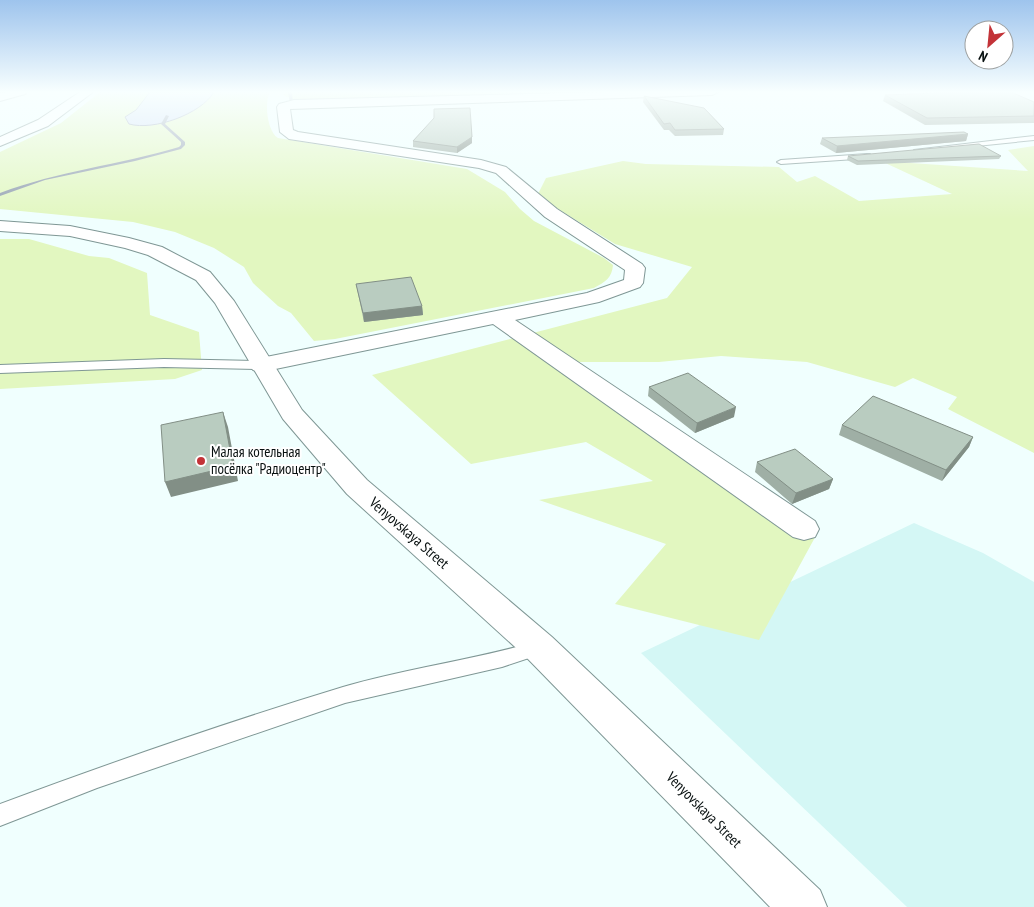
<svg xmlns="http://www.w3.org/2000/svg" width="1034" height="907" font-family="'PT Sans Narrow',sans-serif">
	<style>
		.built { fill: #d4f7f5 }
		.green { fill: #e2f7c0 }
		.water { fill: #cfddf5; stroke: #939fb0 }
		.lines { fill: none; stroke-linecap: round; stroke-linejoin: round }
		.stream { fill: #939fb0; fill-rule: evenodd }
		.lane-casing { stroke: #7f9795; stroke-width: 2 }
		.street-casing { stroke: #7f9795; stroke-width: 2 }
		.secondary-casing { stroke: #7f9795; stroke-width: 2 }
		.lane { fill: #fff; fill-rule: evenodd }
		.street { fill: #fff; fill-rule: evenodd }
		.secondary { fill: #fff; fill-rule: evenodd }
		.wall { fill: #9fafa5 }
		.shaded-wall { fill: #828f86 }
		.building { fill: #b9ccc0; stroke: #828f86 }
		.poi-dot { fill: #c33338; stroke: #fff; stroke-width: 2 }
		.labels { text-anchor: middle; stroke-width: 4; stroke-linejoin: round; paint-order: stroke }
		.poi-label { font-size: 15px; fill: #070f0f; stroke: #fff; text-anchor: start }
		.street-label { font-size: 15px; fill: #070f0f; stroke: #fff }
	</style>
	<rect width="100%" height="100%" fill="#f0fffe"/>
	<path class="built" d="M914 523 983 553 1034 582V907H907L641 653Z"/>
	<path class="green" d="M100 92H150L136 110 125 117 129 124C137 125 145 127 153 125 174 122 203 110 214 92H270C264 102 267 131 278 138L467 169 505 192 520 209 534 221 604 258 613 265C612 278 605 282 594 288L335 339 314 341 291 313 278 306 253 283 244 267 214 248 175 232 133 222 0 209V152L61 123Z
		M286 92H590L297 101 283 95Z
		M1034 146V453L948 409 957 397 913 378 895 387 807 362 721 356 659 362H571L819 530 759 640 615 604 666 544 539 500 653 481 586 442 471 464 372 375 667 298 692 267 615 244 537 196 546 178 623 161 646 164 779 167 797 182 815 176 859 201 952 194 881 161 1028 171 1008 150Z
		M0 239H29L89 256 109 258 147 273 150 315 199 332 202 370 175 379 0 389Z"/>
	<path class="water" d="M150 92H214C201 114 154 131 129 124L125 117 136 110Z"/>
	<g class="lines">
		<path class="stream" d="M288 92H292L293 104 290 103Z
			M166 115 169 116 165 124 185 142V145L181 149 135 161 45 180 0 196V193C58 171 119 165 179 147L181 145V142L161 124Z"/>
		<g class="lane-casing">
			<path id="lane" d="M1034 136V140L918 152 914 150Z
				M867 154H870V158L781 164 777 162 781 160Z
				M164 359 261 361 267 365 261 369 164 367 0 373V365Z
				M538 641 544 643 547 648 544 653 502 667 345 703 97 788 0 826V804C113 762 228 722 343 687 407 668 474 660 538 641Z"/>
		</g>
		<g class="street-casing">
			<path id="street" d="M8 92H27L25 94 0 101V93Z
				M80 92H93L48 126 0 146V137L38 120Z
				M603 92H718L712 95 290 109 293 130 298 132 481 160 506 167 557 209 642 264 645 268 643 283 640 287 599 302 515 320 815 521 819 529 815 537 804 540 793 537 493 324 261 372 253 370 249 365 253 360 261 358 587 293 624 280 625 270 545 217 496 173 479 168 289 139 280 132 277 107 279 104 294 100Z"/>
		</g>
		<g class="secondary-casing">
			<path id="secondary" d="M0 221 70 226 129 238 162 247 210 272 234 301 302 410 367 480 552 637 820 890 827 907H770L526 657 347 494 283 419 215 303 196 280 148 255 125 248 70 236 0 231Z"/>
		</g>
		<use href="#lane" class="lane"/>
		<use href="#street" class="street"/>
		<use href="#secondary" class="secondary"/>
	</g>
	<path class="wall" d="M885 95 1034 102V123L925 125 883 101Z
		M644 96 724 129 723 135 675 136 669 130H664L643 102Z
		M968 134 966 141 836 153 820 144 822 138Z
		M472 137V143L457 153 413 147V141Z
		M848 156H1001L999 159 857 165 847 160Z
		M356 284 422 306 423 315 364 322Z
		M649 387 734 417 695 433 648 396Z
		M842 425 973 437 969 447 942 481 839 435Z
		M757 462 833 479 829 489 792 504 755 472Z"/>
	<path class="shaded-wall" d="M968 134 966 141 836 153 837 146Z
		M472 137V143L457 153V147Z
		M422 306 423 315 364 322 363 313Z
		M736 407 734 417 695 433 697 423Z
		M223 412 228 427 238 481 171 497 165 482Z
		M973 437 969 447 942 481 946 470Z
		M833 479 829 489 792 504 796 493Z"/>
	<path class="building" d="M962 92H1011L1034 102V116L927 118 885 95Z
		M644 96 704 108 724 129 675 130 670 123 664 124Z
		M470 108 472 137 457 147 413 141 434 118V109Z
		M964 132 968 134 837 146 822 138Z
		M979 144 1001 156 858 161 848 156Z
		M411 277 422 306 363 313 356 284Z
		M688 373 736 407 697 423 649 387Z
		M873 396 973 437 946 470 842 425Z
		M223 412 233 466 165 482 161 425Z
		M795 449 833 479 796 493 757 462Z"/>
	<linearGradient id="sky" x2="0" y2="1"><stop stop-color="#9ec4ed"/><stop offset="0.42" stop-color="#f8ffff"/><stop offset="1" stop-color="#f8ffff" stop-opacity="0"/></linearGradient>
	<rect width="1034" height="219" fill="url(#sky)"/>
	<circle class="poi-dot" cx="201" cy="461" r="5"/>
	<g class="labels">
		<g class="poi-label">
			<text x="211" y="457">Малая котельная<tspan x="211" dy="17">посёлка "Радиоцентр"</tspan></text>
		</g>
		<g class="street-label">
			<text transform="translate(409 533) rotate(41)" y="5">Venyovskaya Street</text>
			<text transform="translate(704 810) rotate(45)" y="5">Venyovskaya Street</text>
		</g>
	</g>
	<g transform="translate(989 45) rotate(207)"><circle r="24" fill="#ffffff" stroke="#9c9f9f"/>
	<path d="M0-4L9 19L0 12L-9 19Z" fill="#c33338"/>
	<text y="-8" font-size="14" font-weight="bold" text-anchor="middle" fill="#070f0f">N</text>
	</g>
</svg>
